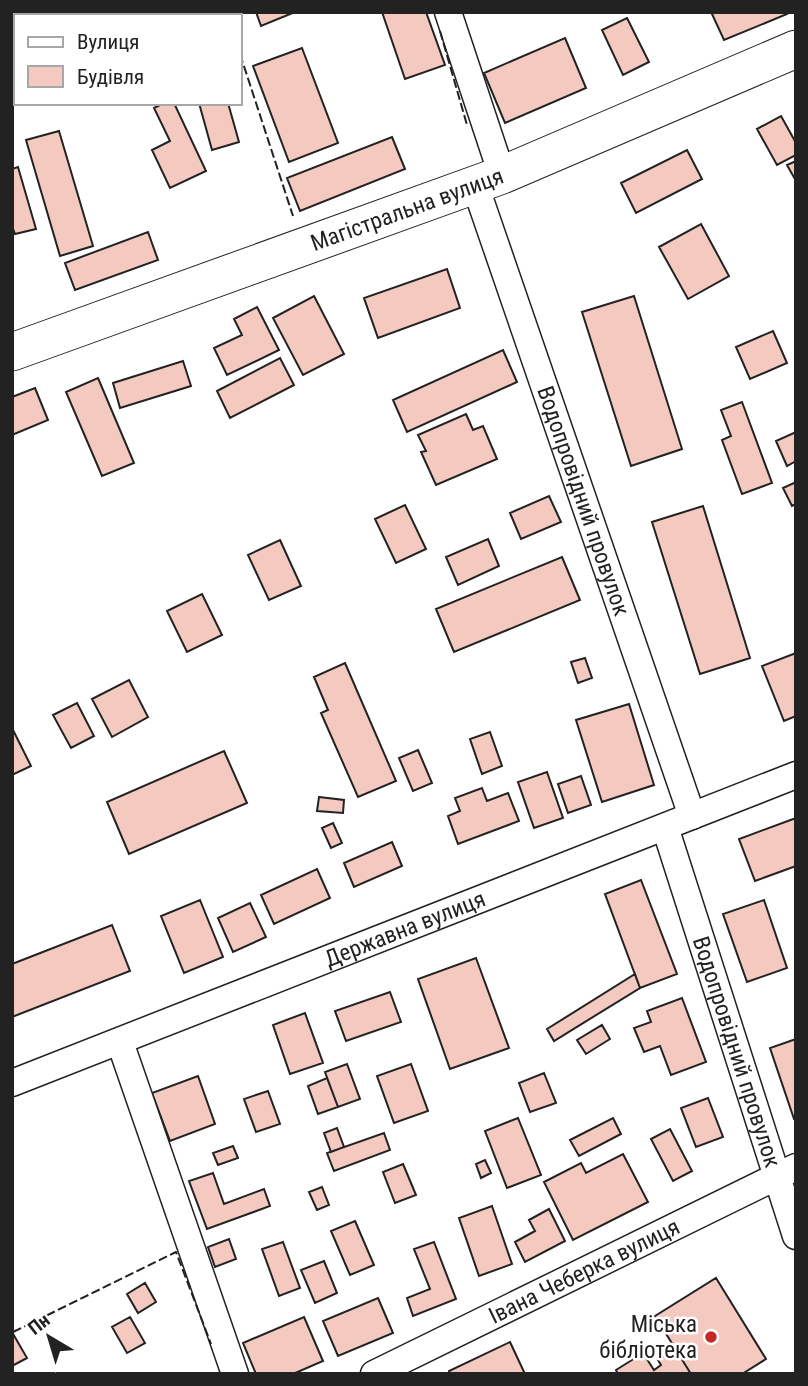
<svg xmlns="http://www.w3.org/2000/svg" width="808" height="1386" font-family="'Roboto Condensed',sans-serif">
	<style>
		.building { fill: #f3c9c0; stroke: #222; stroke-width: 2 }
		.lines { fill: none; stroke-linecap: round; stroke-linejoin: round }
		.minor-casing { stroke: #222; stroke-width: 29 }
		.secondary-casing { stroke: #222; stroke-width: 39 }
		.minor { stroke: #fff; stroke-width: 26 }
		.secondary { stroke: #fff; stroke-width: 37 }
		.fence { stroke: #222; stroke-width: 2; stroke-dasharray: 9 3.5; stroke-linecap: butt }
		.poi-dot { fill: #c62828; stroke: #fff; stroke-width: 2.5 }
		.labels { text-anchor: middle; stroke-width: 5; stroke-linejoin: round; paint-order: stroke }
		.street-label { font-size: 23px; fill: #222; stroke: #fff }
		.poi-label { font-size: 23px; fill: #222; stroke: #fff; text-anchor: end }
	</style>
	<rect width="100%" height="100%" fill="#fff"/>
	<path class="building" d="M256 12H295L261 26Z
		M382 12H426L445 65 405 79Z
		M716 12H786L787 14 724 40 712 14Z
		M627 18 649 62 623 75 602 30Z
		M565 38 586 88 505 123 484 73Z
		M302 48 338 143 289 162 253 66Z
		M164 103H174L206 171 170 188 152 150 170 141 154 108Z
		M199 103H228L239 142 212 150Z
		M781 116 796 143V155L777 165 757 129Z
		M59 131 93 246 60 256 26 140Z
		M392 137 405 169 300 211 287 178Z
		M687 150 702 179 636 213 621 183Z
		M796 161V181L787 165Z
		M18 167 36 229 15 234 12 226V169Z
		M701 224 729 276 688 299 659 247Z
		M148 232 158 260 75 290 65 263Z
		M447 269 460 308 378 338 364 298Z
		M314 296 344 354 303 375 273 318Z
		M634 296 682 449 631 466 582 312Z
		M257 307 279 350 227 375 214 348 242 335 234 319Z
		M773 331 787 363 750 379 736 347Z
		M503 350 517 382 407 432 393 400Z
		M280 358 294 385 230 418 217 391Z
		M183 361 191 386 120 408 113 383Z
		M98 378 134 463 102 476 66 392Z
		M35 388 48 420 12 435V397Z
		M742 402 772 483 742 494 722 440 731 436 721 410Z
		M466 414 473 430 483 426 497 459 436 485 421 452 426 451 418 435Z
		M796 432V461L787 466 776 441Z
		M796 482V504L792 506 783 488Z
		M549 496 561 522 521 539 510 513Z
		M405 505 426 549 396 563 375 519Z
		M703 506 750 658 700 674 652 522Z
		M488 539 499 566 458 585 446 557Z
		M280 540 301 586 269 600 248 555Z
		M562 557 580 600 454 652 436 609Z
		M202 594 222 635 187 652 167 611Z
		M796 653V716L784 721 762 666Z
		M585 658 592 678 578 683 571 662Z
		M345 663 396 781 358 797 321 713 328 710 314 677Z
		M129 680 148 717 112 737 92 699Z
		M77 703 94 736 71 748 53 715Z
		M629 704 654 785 602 802 576 720Z
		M12 728 31 766 12 775Z
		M490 732 502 766 482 774 470 739Z
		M418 750 432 783 413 791 399 758Z
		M224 751 247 803 129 854 107 802Z
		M547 772 563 818 534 828 518 782Z
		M581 776 591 805 568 813 558 784Z
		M482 788 487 801 508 793 519 821 458 844 448 816 460 811 455 798Z
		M319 797 344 800 343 813 317 811Z
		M796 818V866L755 881 739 839Z
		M333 823 342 843 331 848 322 828Z
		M392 842 402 866 354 887 344 863Z
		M317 869 330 898 274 924 261 895Z
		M641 880 677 974 640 988 605 894Z
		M200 900 223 957 184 973 161 916Z
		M764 900 787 968 747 982 723 914Z
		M250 903 266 937 233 952 218 918Z
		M112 925 130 971 12 1017V964Z
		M476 958 509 1048 450 1069 418 979Z
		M635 974 640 988 554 1041 547 1029Z
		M390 992 401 1022 346 1041 335 1011Z
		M682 998 706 1062 671 1075 660 1046 644 1052 634 1028 651 1022 647 1011Z
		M305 1013 323 1063 290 1074 273 1025Z
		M602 1025 610 1039 586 1054 577 1040Z
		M796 1039V1119H794L770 1048Z
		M347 1064 360 1099 338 1107 325 1072Z
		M411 1064 428 1111 394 1123 377 1076Z
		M544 1073 556 1103 530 1112 519 1083Z
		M198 1076 215 1124 170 1141 152 1093Z
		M327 1078 338 1107 318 1114 308 1086Z
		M268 1091 280 1124 256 1132 244 1099Z
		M708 1098 723 1137 696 1147 681 1108Z
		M518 1118 541 1175 507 1188 485 1131Z
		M613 1118 621 1134 579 1156 570 1140Z
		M337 1128 344 1147 331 1152 324 1133Z
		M670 1129 692 1171 673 1181 651 1139Z
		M384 1133 390 1150 334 1171 327 1153Z
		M233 1146 238 1158 218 1165 213 1153Z
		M623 1154 648 1202 573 1240 544 1182 581 1163 586 1173Z
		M485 1160 491 1173 481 1178 476 1164Z
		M403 1164 416 1195 395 1203 383 1172Z
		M213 1173 224 1204 264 1189 270 1206 207 1229 189 1181Z
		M322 1187 329 1205 317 1210 309 1192Z
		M492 1206 512 1264 479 1276 459 1218Z
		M549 1209 565 1241 525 1262 515 1242 535 1231 529 1220Z
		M355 1221 374 1265 350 1275 331 1231Z
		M229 1239 236 1259 215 1267 208 1247Z
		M283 1242 300 1288 279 1296 262 1249Z
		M434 1242 456 1299 413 1316 407 1298 430 1289 414 1249Z
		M324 1261 337 1293 315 1303 301 1270Z
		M716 1278 766 1359 742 1374H691L655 1316Z
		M145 1283 156 1302 138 1313 127 1294Z
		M378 1298 393 1333 338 1356 323 1321Z
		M130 1317 145 1343 127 1353 112 1327Z
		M304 1317 323 1361 293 1374H256L243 1343Z
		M12 1332 27 1358 12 1366Z
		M510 1342 525 1374H450L449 1371Z
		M676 1350 691 1374H618L616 1370 643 1353 654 1370 661 1365 658 1360Z"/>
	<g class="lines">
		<g class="minor-casing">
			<g id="minor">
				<path d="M448 12 502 175"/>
				<path id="s1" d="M475 185 692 816"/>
				<path id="s2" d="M665 827 796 1236"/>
				<path d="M120 1042 235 1374"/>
				<path id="s3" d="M12 1083 796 775"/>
				<path id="s4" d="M374 1374 796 1167"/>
			</g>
		</g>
		<g class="secondary-casing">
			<g id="secondary">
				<path id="s5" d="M12 352 502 175 796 49"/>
			</g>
		</g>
		<use href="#minor" class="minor"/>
		<use href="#secondary" class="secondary"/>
		<path class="fence" d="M226 12 227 16
			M440 31 467 125
			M240 54 293 216
			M13 1332 176 1252 211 1344"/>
	</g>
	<circle class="poi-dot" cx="711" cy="1337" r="7"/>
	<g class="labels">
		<g class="street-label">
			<text dy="8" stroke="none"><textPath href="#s5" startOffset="420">Магістральна вулиця</textPath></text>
			<text dy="8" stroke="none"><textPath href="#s1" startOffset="334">Водопровідний провулок</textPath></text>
			<text dy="8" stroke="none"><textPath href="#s3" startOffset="422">Державна вулиця</textPath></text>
			<text dy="8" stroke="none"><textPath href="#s2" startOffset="236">Водопровідний провулок</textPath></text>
			<text dy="8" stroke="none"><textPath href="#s4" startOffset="234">Івана Чеберка вулиця</textPath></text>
		</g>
		<g class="poi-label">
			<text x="697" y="1332">Міська<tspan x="697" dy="26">бібліотека</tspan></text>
		</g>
	</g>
	<rect width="808" height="1386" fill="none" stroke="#222222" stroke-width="28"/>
	<rect x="14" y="14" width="228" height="91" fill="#ffffff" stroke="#a7a7a7" stroke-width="2"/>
	<rect x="28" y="37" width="35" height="10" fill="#ffffff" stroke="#a7a7a7" stroke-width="2"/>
	<text x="77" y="49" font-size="21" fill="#222222">Вулиця</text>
	<rect x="28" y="66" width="35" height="21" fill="#f3c9c0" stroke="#a7a7a7" stroke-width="2"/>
	<text x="77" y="84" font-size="21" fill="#222222">Будівля</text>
	<g transform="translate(49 1337) rotate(322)" stroke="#ffffff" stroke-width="5" paint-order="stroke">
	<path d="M0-5L12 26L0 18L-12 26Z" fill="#222222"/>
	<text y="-10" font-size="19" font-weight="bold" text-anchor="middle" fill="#222222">Пн</text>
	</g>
</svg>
